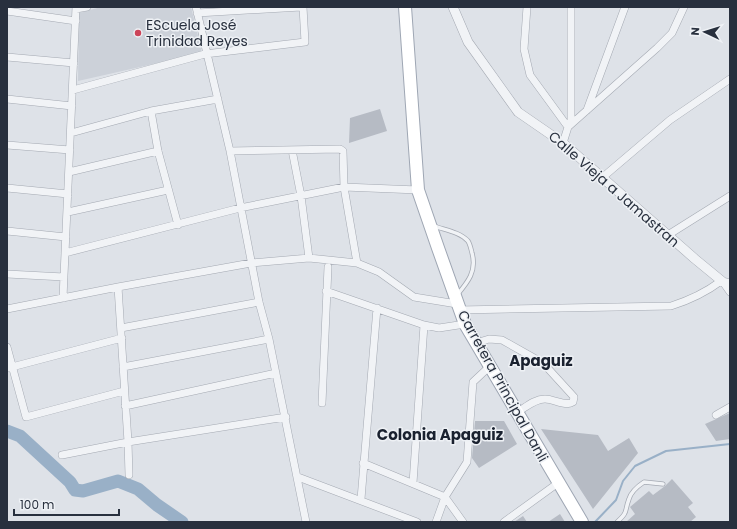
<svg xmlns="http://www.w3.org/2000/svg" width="737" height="529" font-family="Poppins,sans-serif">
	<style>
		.built { fill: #ccd1d9 }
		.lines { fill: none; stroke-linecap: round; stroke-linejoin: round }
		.stream { stroke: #99b0c7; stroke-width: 2 }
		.river { stroke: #99b0c7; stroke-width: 13 }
		.building { fill: #b6bbc4 }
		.service-casing { stroke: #a4a9b2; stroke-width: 5 }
		.minor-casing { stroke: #a4a9b2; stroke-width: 8 }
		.tertiary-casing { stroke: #a4a9b2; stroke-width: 10 }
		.primary-casing { stroke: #9ea6b3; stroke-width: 14 }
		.service { stroke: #f1f3f6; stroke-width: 3.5 }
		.minor { stroke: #f1f3f6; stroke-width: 7 }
		.tertiary { stroke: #f1f3f6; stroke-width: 9 }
		.primary { stroke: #fff; stroke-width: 12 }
		.poi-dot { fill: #cc4459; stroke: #eef1f5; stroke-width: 1.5 }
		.labels { text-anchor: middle; stroke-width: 3; stroke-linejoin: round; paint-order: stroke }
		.poi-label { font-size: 14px; fill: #28303e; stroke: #eef1f5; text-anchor: start }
		.street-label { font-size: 14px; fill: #28303e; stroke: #eef1f5 }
		.neighbourhood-label { font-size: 15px; font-weight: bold; fill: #1a212f; stroke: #eef1f5 }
	</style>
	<rect width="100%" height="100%" fill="#dee2e8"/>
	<path class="built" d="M101 7H191L202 53 78 81 79 13Z"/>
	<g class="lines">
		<path class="stream" d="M595 522 616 500 623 481 635 466 666 451 730 444"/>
		<path class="river" d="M7 431 20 436 70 482 75 490 83 491 118 481 138 489 157 505 182 522"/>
	</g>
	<path class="building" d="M380 109 387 131 349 143 350 118Z
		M730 413V439L716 441 705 424Z
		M475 421H504L517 444 479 468 472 458Z
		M541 429 598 435 608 451 629 438 638 453 593 509Z
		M672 479 693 503 688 507 696 517 690 522H626L635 514 630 507 649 491 653 495 665 486Z
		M560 514 565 522H548Z
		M523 516 527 522H514Z"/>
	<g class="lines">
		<g class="service-casing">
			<path id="service" d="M434 226C445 230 460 232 468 241 470 244 471 249 472 253 477 271 468 282 457 295
				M617 522C629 511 624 512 629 499 631 492 638 486 644 482L663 484"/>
		</g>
		<g class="minor-casing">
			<path id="minor" d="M196 7 230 151 259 302 269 339 306 522
				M527 7 524 49 530 75 568 127
				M76 9 87 7
				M7 11 76 21
				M197 13 301 7
				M7 57 74 63
				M73 90 205 54 305 42 303 7
				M7 99 72 106
				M587 110 625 7
				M151 111 158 151 178 225
				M571 124V7
				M71 133 151 111 218 99
				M563 143 568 127 657 48 672 33 684 7
				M7 145 70 150
				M292 150 301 196 309 258
				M230 151 340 149 343 151 344 187 357 263
				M69 172 158 151
				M603 177 670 120 730 79
				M7 188 68 194
				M68 212 168 190
				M7 231 66 237
				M668 235 730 196
				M65 253 240 208 344 187 418 190
				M7 274 64 277
				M723 282 730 292
				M118 287 128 442 286 417
				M326 291 424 325 439 328 465 324
				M63 298 76 7
				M7 309 118 287 251 263 309 258 357 263 379 272 414 297 457 304
				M459 310 671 306C690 300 705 293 721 281
				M121 328 259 302
				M476 343 489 339 502 340 543 363 574 397 573 402C566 407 554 399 545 399 534 399 525 408 516 413
				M7 347 26 417 124 391
				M123 367 269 339
				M8 368 122 338
				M322 403 328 267
				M125 406 276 373
				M716 415 730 407
				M62 455 128 442 129 475
				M363 463 445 497 463 522
				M298 477 417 522
				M413 483 424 325
				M361 499 377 308
				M436 522 445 497 467 462 473 382 489 367
				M504 522 558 483"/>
		</g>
		<g class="tertiary-casing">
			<path id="tertiary" d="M453 7 468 42 518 112 563 143 695 259 723 282 730 284"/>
		</g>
		<g class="primary-casing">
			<path id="primary" d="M405 7 418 190 438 248 465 324 582 522"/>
		</g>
		<use href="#service" class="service"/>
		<use href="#minor" class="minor"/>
		<use href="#tertiary" class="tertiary"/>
		<use href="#primary" class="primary"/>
	</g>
	<circle class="poi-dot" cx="138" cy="33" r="4"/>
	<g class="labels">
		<g class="poi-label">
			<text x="146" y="30">EScuela José<tspan x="146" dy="16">Trinidad Reyes</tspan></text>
		</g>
		<g class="street-label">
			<text transform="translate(614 189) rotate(41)" y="5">Calle Vieja a Jamastran</text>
			<text transform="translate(503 386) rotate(61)" y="5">Carretera Principal Danli</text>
		</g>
		<g class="neighbourhood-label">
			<text x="541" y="366">Apaguiz</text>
			<text x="440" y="440">Colonia Apaguiz</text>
		</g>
	</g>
	<rect width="737" height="529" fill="none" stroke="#28303e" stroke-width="16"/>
	<g transform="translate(705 32) rotate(274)" stroke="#eef1f5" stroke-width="3" paint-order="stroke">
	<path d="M0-3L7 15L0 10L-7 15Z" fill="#28303e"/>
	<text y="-6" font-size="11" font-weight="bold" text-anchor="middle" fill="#28303e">N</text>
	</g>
	<path d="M14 509v6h105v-6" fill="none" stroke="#28303e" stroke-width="2"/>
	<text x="20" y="509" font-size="12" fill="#28303e" stroke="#eef1f5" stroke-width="3" paint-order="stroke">100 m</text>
</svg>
